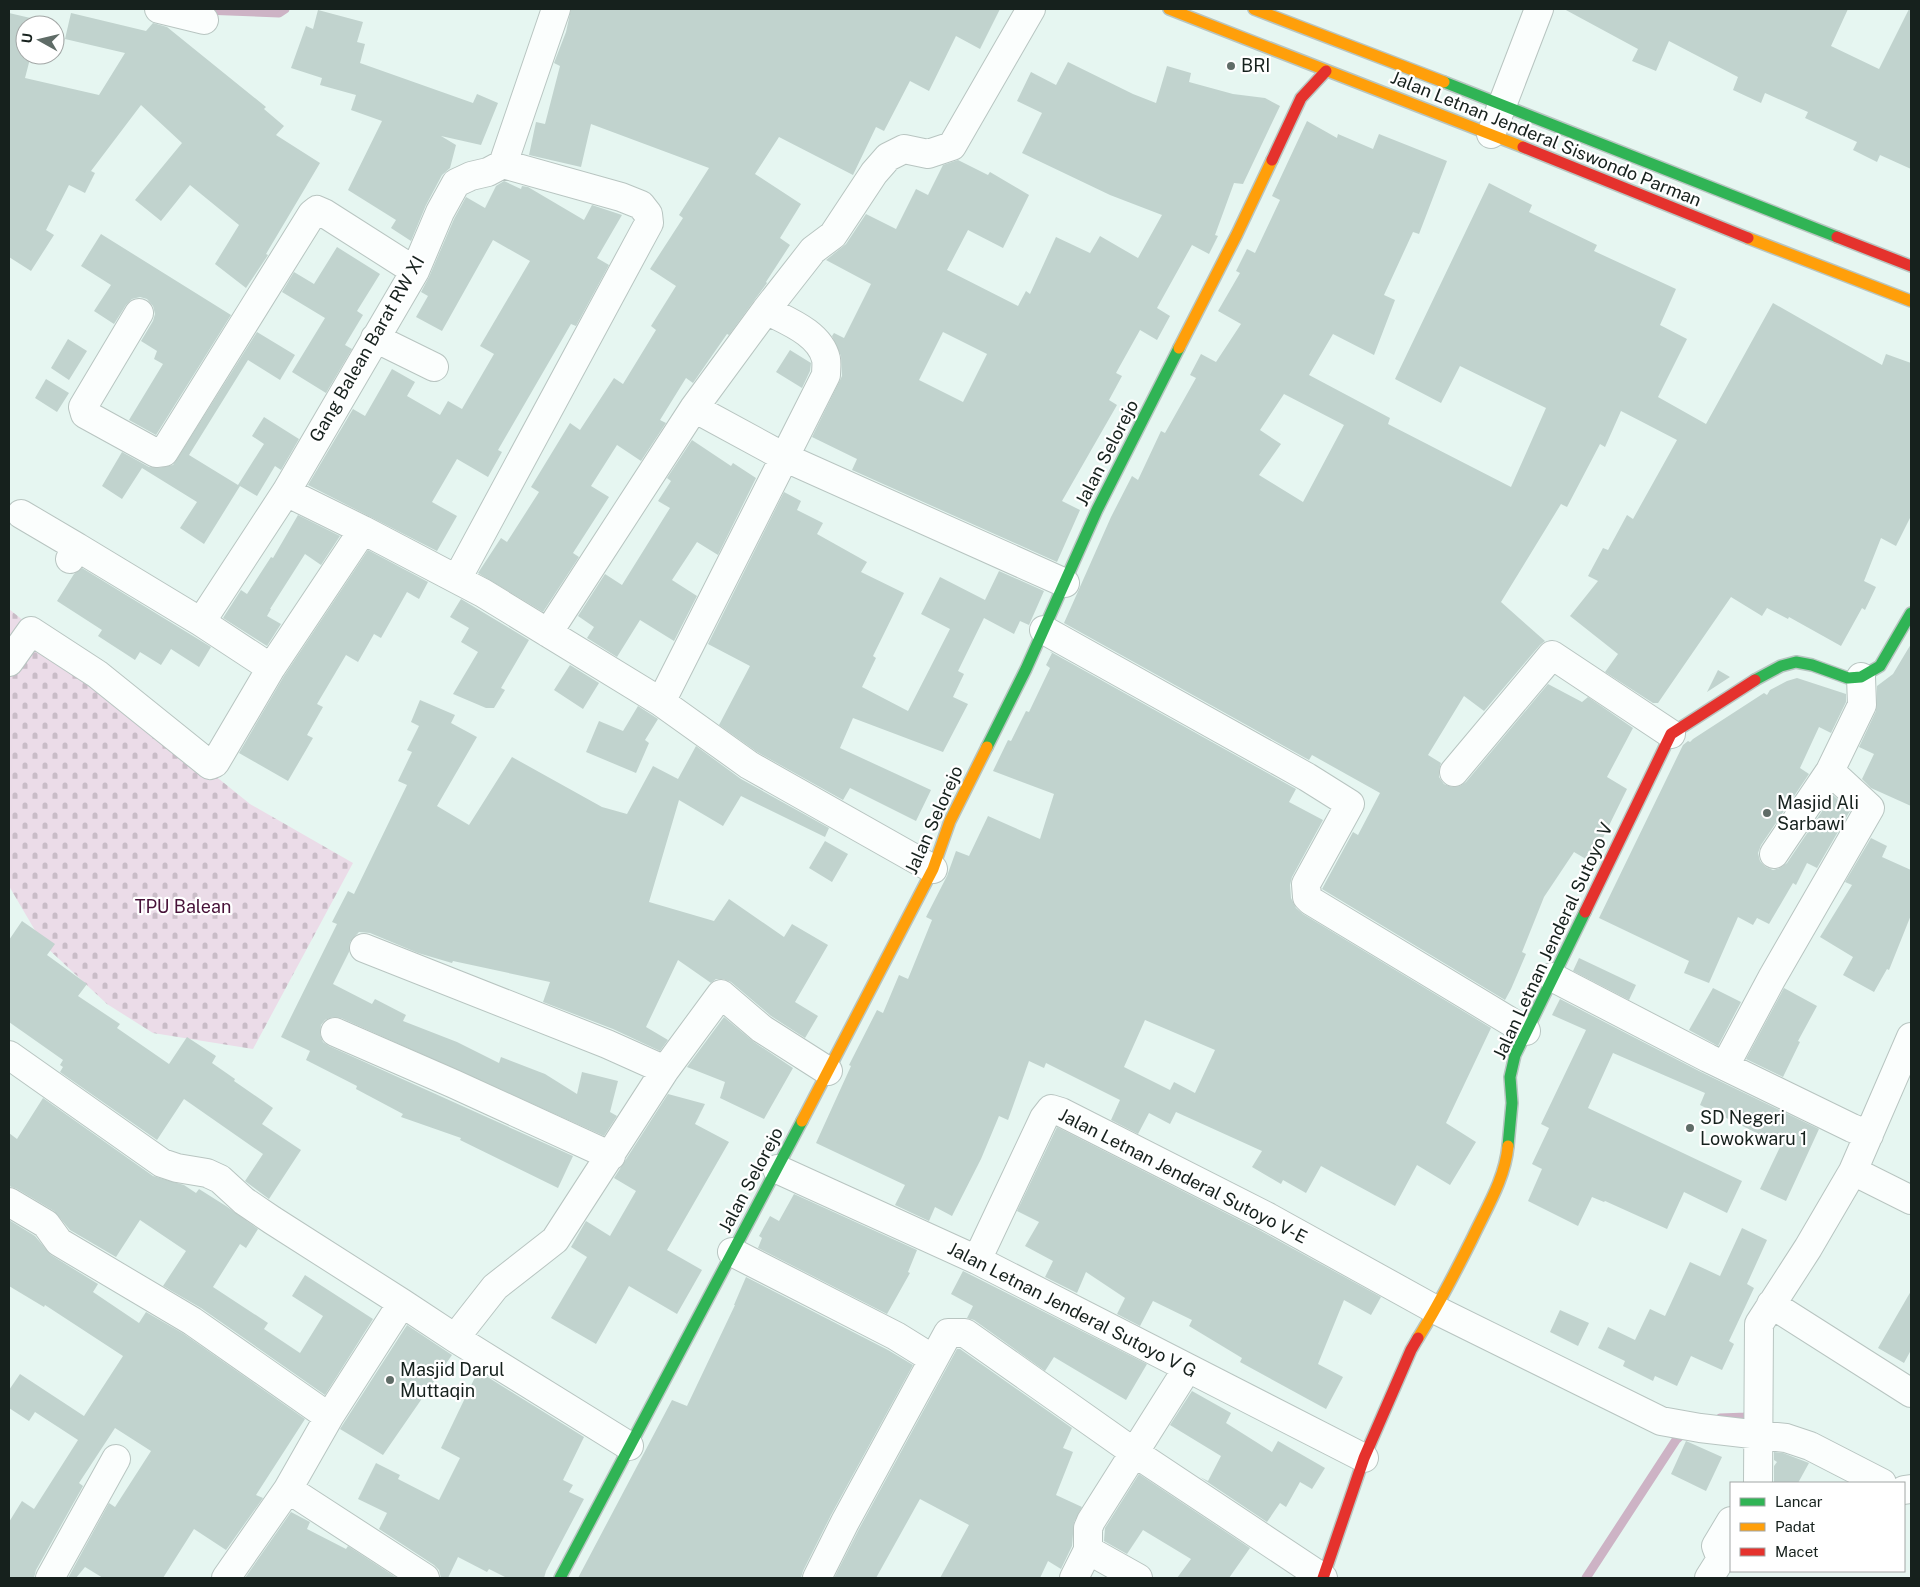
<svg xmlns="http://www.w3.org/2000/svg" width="1920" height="1587" font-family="'Public Sans',sans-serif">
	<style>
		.cemetery { fill: url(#cemetery-stones) }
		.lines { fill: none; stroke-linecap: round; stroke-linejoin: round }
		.stream { stroke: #cdb3c5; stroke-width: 9 }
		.building { fill: #c1d3ce; fill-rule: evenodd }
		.street-casing { stroke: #b8c5c1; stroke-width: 30 }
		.fast-casing { stroke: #b8c5c1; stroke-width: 14 }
		.slow-casing { stroke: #b8c5c1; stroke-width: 14 }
		.jam-casing { stroke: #b8c5c1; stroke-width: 14 }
		.street { stroke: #fbfefd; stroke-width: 28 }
		.fast { stroke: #30b455; stroke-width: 11 }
		.slow { stroke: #ff9f0a; stroke-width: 11 }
		.jam { stroke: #e5322d; stroke-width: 11 }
		.poi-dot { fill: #5f6c67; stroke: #fff; stroke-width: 2 }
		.labels { text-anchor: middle; stroke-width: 4.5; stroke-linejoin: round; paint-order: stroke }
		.poi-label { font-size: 18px; fill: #16211d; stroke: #fff; text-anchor: start }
		.street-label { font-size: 18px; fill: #16211d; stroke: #fff }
		.park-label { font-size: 18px; fill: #481239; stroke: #fff }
	</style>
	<defs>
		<pattern id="cemetery-stones" width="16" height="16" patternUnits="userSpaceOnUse" patternTransform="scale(1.25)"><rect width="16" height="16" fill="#ebdce8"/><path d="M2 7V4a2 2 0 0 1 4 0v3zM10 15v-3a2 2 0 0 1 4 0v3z" fill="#c9bcc7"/></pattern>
	</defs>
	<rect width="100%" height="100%" fill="#e6f6f1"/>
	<path class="cemetery" d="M9 609 250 804 353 863 253 1049 153 1033 107 1004 43 944 9 886Z"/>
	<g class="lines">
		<path class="stream" d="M203 10 279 13 285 9
			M1720 1418 1747 1417 1750 1408
			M1586 1578 1676 1440 1687 1430"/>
	</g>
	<path class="building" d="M571 9H1000L980 49 956 36 929 91 910 81 884 131 876 127 853 175 779 137 755 174 801 204 780 238 790 245 766 282 767 283 729 335 727 334 693 383 686 378 660 420 666 423 641 461 617 445 591 486 609 497 573 553 579 557 543 612 478 573 501 538 507 542 539 492 531 487 570 423 580 430 614 378 623 384 656 330 651 326 676 286 650 269 683 218 679 215 709 168 591 124 581 167 529 155 536 122 545 124 560 66 554 63 566 32Z
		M1564 9H1848L1831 46 1879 69 1909 9H1911V169L1880 155 1877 162 1853 150 1857 142 1805 118 1808 112 1765 93 1761 103 1733 90 1738 77 1669 41 1656 71 1632 61 1638 49Z
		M318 10 363 22 357 42 365 44 360 63 473 103 477 94 498 103 481 145 441 136 456 145 450 168 442 175 426 205 411 241 391 228 396 220 348 190 382 121 351 110 356 95 320 85 322 78 291 68 306 26 313 29Z
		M9 13 39 20 38 25H25V55H31L25 78 99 95 125 53 65 39 71 13 146 31 153 23 167 27 266 107 264 109 284 126 276 135 320 163 266 254 268 255 246 288 215 264 239 225 190 185 161 221 135 200 182 143 141 105 91 171 95 173 85 193 69 185 46 230 54 235 31 271 9 257Z
		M1068 62 1133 94 1156 103 1167 66 1191 73 1189 82 1233 94 1265 98 1280 106 1243 184 1234 183 1215 235 1218 236 1209 254 1192 245 1157 308 1170 316 1157 340 1140 330 1116 373 1122 376 1109 400 1117 405 1062 501 1080 510 1057 562 852 470 857 459 812 437 842 376 841 356 832 336 834 333 844 338 871 284 826 260 846 244 866 214 896 229 916 189 928 195 943 165 958 160 988 175 990 172 1029 195 1003 248 968 230 947 270 1018 306 1026 291 1030 294 1056 237 1090 253 1100 236 1138 258 1162 215 1110 195 1022 153 1042 113 1017 101 1031 72 1056 85ZM943 332 987 354 963 402 919 380Z
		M1307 121 1337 138 1338 134 1373 149 1379 134 1447 161 1419 234 1413 232 1384 295 1395 300 1374 355 1333 334 1309 375 1390 418 1388 424 1511 487 1546 408 1460 366 1441 403 1395 379 1489 183 1532 205 1529 212 1597 245 1594 251 1676 289 1660 325 1687 339 1658 397 1706 424 1773 303 1882 365 1886 354 1911 363V516L1896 546 1881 538 1864 581 1876 587 1865 610 1862 608 1841 646 1789 617 1788 619 1767 608 1762 616 1731 597 1658 703H1653L1605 672 1618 654 1570 616 1598 581 1588 576 1603 548 1608 550 1627 515 1633 519 1677 440 1621 411 1605 447 1600 444 1567 507 1561 504 1501 602 1545 641 1540 645 1484 711 1464 696 1428 755 1441 763 1439 770V777L1444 784 1452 787 1460 786 1466 782 1548 684 1582 702 1588 697 1633 728 1607 777 1627 789 1591 862 1574 852 1544 897 1522 952 1526 954 1511 989 1505 1000 1322 889 1353 832 1358 835 1380 793 1312 755 1309 760 1064 623 1111 517 1132 476 1138 480 1161 431 1165 433 1196 378 1190 375 1201 354 1216 362 1241 324 1218 311 1240 273 1236 271 1247 249 1255 253 1280 200 1272 196ZM1284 394 1344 425 1303 502 1259 475 1281 444 1260 430Z
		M504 181 521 189 522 186 528 187 584 220 592 205 622 215 597 258 609 265 576 326 571 324 498 450 502 452 488 477 457 459 432 502 457 516 437 551 308 485 353 409 365 416 392 369 415 382 407 396 440 415 448 401 462 409 494 354 480 346 530 261 493 240 442 331 416 317 428 296 421 292 429 277 454 219 466 197 485 208 496 186Z
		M101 234 231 315 156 435 129 420 163 364 154 359 157 351 141 341 153 321 155 314 153 306 147 299 140 297 132 299 126 305 114 324 94 311 111 285 81 266Z
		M337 247 380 274 357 311 363 315 345 345 352 349 326 393 292 372 325 318 282 292 294 272 314 284Z
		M257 332 295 355 280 380 248 360 189 455 238 485 264 444 252 436 264 417 299 439 281 470 275 466 257 496 240 486 204 544 180 528 197 502 142 468 122 499 102 486 122 452 149 467 158 468 173 465Z
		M68 339 87 351 69 380 51 368Z
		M790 350 811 363 810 371 802 388 776 372Z
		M46 379 69 393 57 412 35 398Z
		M692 440 731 466 733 463 756 478 718 555 697 542 672 580 697 596 674 641 640 620 617 657 587 638 594 627 578 616 605 574 622 585 670 508 658 501 671 481 667 478Z
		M784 492 801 501 797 510 823 523 817 534 867 562 861 572 904 593 873 656 876 658 862 687 908 711 950 629 921 614 940 577 985 600 999 571 1044 591 1029 625 1020 621 1014 634 984 618 958 671 964 674 953 697 968 704 943 752 853 718 840 748 931 790 916 821 850 788 843 800 757 752 719 725 750 666 708 644Z
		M298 515 340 536 321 565 305 554 270 609H271L267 616 281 624 267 646 223 618 241 590 247 594 271 557 273 558Z
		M368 550 428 582 419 599 407 592 381 638 374 634 358 662 346 655 317 704 323 707 307 735 313 738 288 781 239 753 284 676Z
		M82 568 211 647 199 667 171 649 161 665 140 652 135 660 98 636 102 630 57 601 74 574Z
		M461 599 529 640 501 688 505 690 494 708H486L453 694 478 652 461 642 469 628 450 617Z
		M1911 644V806L1871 788 1862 779 1874 754 1859 747 1876 711 1877 686 1893 674Z
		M1050 652H1051L1296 789 1289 802 1323 820 1292 877 1290 885 1291 898 1296 908 1303 914 1491 1028 1446 1123 1476 1142 1450 1185 1417 1165 1395 1206 1321 1166 1306 1193 1283 1180 1281 1184 1252 1167 1262 1151 1176 1112 1170 1124 1149 1113 1138 1134 1111 1120 1120 1100 1046 1063 1044 1068 1029 1061 1008 1120 999 1116 981 1159 952 1216 935 1207 929 1221 895 1205 905 1185 816 1143 851 1066 849 1065 877 1010 883 1013 899 975 908 979 932 920 926 917 947 876 956 851 969 856 988 816 1040 839 1054 794 993 771 1008 740 1011 741 1026 711 1029 712 1050 668 1046 665 1052 653ZM1145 1020 1215 1050 1195 1093 1174 1082 1170 1090 1124 1067Z
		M570 665 599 683 583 709 554 690Z
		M1718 670 1730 677 1707 692Z
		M1797 678 1843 693 1846 694V702L1831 733 1819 727 1800 768 1809 774 1761 845 1758 853 1760 861 1766 867 1773 870 1780 868 1787 863 1833 795 1850 811 1817 868 1807 863 1796 885 1793 883 1769 924 1757 918 1753 925 1738 917 1709 983 1684 973 1689 961 1599 918 1683 745 1688 741 1690 742 1693 739 1764 693 1767 695 1770 690 1787 681Z
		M420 700 455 715 451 723 477 737 437 806 469 825 512 757 602 807 627 814 653 766 678 779 696 746 741 779 829 828 825 837 741 796 723 826 679 800 649 902 714 921 729 899 784 937 792 924 828 945 795 1002 818 1016 805 1038 771 1016 731 982 723 979H716L711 983 678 960 646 1027 668 1040 660 1051 613 1029 543 1002 550 982 453 961 452 963 418 953 370 933 359 932 350 942 349 952 333 984 372 1004 375 999 406 1015 403 1021 457 1042 499 1063 501 1057 545 1074 577 1094 582 1072 618 1081 610 1112 617 1116 604 1136 341 1018 333 1017 325 1020 321 1025 320 1034 323 1042 329 1046 573 1156 558 1188 460 1140 461 1138 401 1117 403 1114 356 1089 357 1086 306 1060 310 1051 281 1037 337 924 332 922 348 891 354 894 407 785 398 781 412 752 407 750 419 726 411 722Z
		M638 706 658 719 645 740 649 743 636 773 586 752 599 721 623 731Z
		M1871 838 1887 846 1882 857 1911 870V915L1889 970 1887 969 1874 992 1843 975 1853 957 1820 937 1852 885 1845 882Z
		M825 841 848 854 832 882 809 868Z
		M22 921 55 944 47 955 87 984 78 996 120 1024 117 1028 169 1064 187 1037 216 1056 212 1063 235 1079 234 1081 273 1108 262 1124 301 1150 269 1199 245 1181 263 1154 184 1099 157 1140 60 1072 63 1067 60 1065 63 1060 9 1022V940Z
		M1579 958 1636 985 1629 1000 1573 971Z
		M1713 988 1741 1002 1718 1046 1689 1030Z
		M1784 988 1817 1006 1798 1041 1800 1042 1783 1077 1746 1059Z
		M1560 999 1701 1072 1819 1129 1786 1201 1760 1189 1781 1145 1700 1105 1705 1093 1613 1053 1588 1108 1742 1181 1727 1213 1684 1192 1667 1229 1605 1201 1604 1202 1592 1197 1578 1226 1528 1201 1542 1169 1532 1164 1549 1128 1541 1124 1586 1030 1552 1015Z
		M724 1017 754 1042 793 1068 764 1119 720 1098 725 1082 687 1067Z
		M668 1094 705 1104 695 1124 729 1142 667 1250 702 1270 677 1314 629 1286 596 1344 551 1318 587 1257 571 1247 586 1221 610 1236 636 1191 614 1178Z
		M43 1098 153 1176 184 1185 196 1193 199 1189 226 1206 258 1229 246 1248 240 1244 213 1287 268 1323 264 1329 300 1353 323 1316 292 1296 305 1275 373 1319 325 1395 201 1308 163 1286 186 1251 140 1220 116 1257 70 1230 54 1211 17 1189 9 1186V1133L17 1139Z
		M1057 1127 1261 1231 1381 1297 1371 1315 1344 1300 1318 1364 1343 1377 1326 1409 1240 1362 1242 1358 1189 1326 1192 1320 1153 1301 1140 1326 1117 1314 1125 1298 1086 1272 1077 1293 1045 1277 1053 1261 1025 1246 1039 1222 1017 1211Z
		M794 1194 917 1250 908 1272 910 1273 887 1314 758 1248 762 1238 759 1236 770 1216 779 1221Z
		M9 1220 35 1236 51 1255 98 1284 93 1292 139 1323 146 1312 184 1334 305 1419 256 1495 263 1498 226 1550 194 1529 163 1578H103L85 1567 76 1578H68L109 1503 115 1507 151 1451 115 1428 79 1483 83 1486 36 1570 34 1578H9V1522L22 1501 34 1509 78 1440 35 1412 29 1421 9 1408V1390L20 1374 84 1416 123 1356 45 1305 44 1307 9 1286Z
		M1742 1228 1767 1240 1747 1284 1754 1288 1729 1341 1734 1344 1722 1370 1691 1356 1677 1386 1655 1376 1653 1381 1623 1366 1625 1361 1598 1348 1608 1327 1635 1340 1650 1309 1665 1316 1690 1262 1720 1276Z
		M963 1271 1147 1364 1126 1400 1054 1357 1045 1371 974 1320 967 1318 973 1306 951 1294Z
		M746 1277 888 1350 913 1365 831 1515 803 1571 801 1578H578L672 1400 687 1406 735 1305H734Z
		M1911 1291V1350L1904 1363 1878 1348Z
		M1560 1310 1589 1323 1578 1346 1550 1332Z
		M407 1325 452 1355 383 1455 340 1429Z
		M957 1349H960L1072 1428 1063 1448 1073 1452 1056 1495 1082 1507 1074 1522 1072 1546 1061 1569 1048 1561 1040 1578H940L969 1525 920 1499 876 1578H834L859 1529Z
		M478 1371 584 1437 563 1480 573 1485 569 1492 584 1499 546 1571 544 1578H507L489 1569 487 1572 458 1557 448 1578H441L439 1570 434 1565 379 1529 387 1513 358 1499 376 1463 400 1475 398 1479 439 1500 460 1458 441 1448Z
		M1192 1391 1231 1413 1226 1423 1272 1452 1278 1441 1325 1468 1312 1489 1300 1482 1286 1507 1280 1503 1267 1522 1200 1477 1208 1481 1221 1456 1170 1425Z
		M1686 1441 1722 1457 1706 1491 1671 1474Z
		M1774 1452 1783 1453 1809 1463 1798 1483H1774V1466L1777 1462 1774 1460Z
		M1139 1474 1250 1548 1229 1578H1177L1191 1559 1143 1530 1127 1554 1104 1541 1105 1528Z
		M291 1512 310 1522 307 1529 346 1549 348 1546 397 1578H245Z"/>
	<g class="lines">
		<g class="street-casing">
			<path id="street" d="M159 9 204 20
				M1491 134 1539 9
				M139 313 83 407 85 414 156 453 164 452 312 214 317 210 324 213 415 271
				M375 338 434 367
				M694 408 786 458 1065 583
				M286 492 363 530 483 593 661 702 749 765 933 869
				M21 514 77 547
				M70 559 77 547 201 622 271 668
				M457 579 649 223 648 214 641 205 621 197 503 164
				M201 622 286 492 415 271 440 212 456 183 471 176 488 172 503 164 556 9
				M1044 630 1307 777 1350 804 1306 884 1307 897 1311 901 1526 1031
				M548 633 694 408 766 310 813 250 833 235 874 173 888 157 904 149 928 154 952 146 1031 9
				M9 662 31 631 97 674 210 765 215 763 271 668 363 530
				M661 702 826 375C826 370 827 364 826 359 820 333 787 321 766 310
				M1454 772 1552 655 1671 734
				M1774 854 1830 771 1862 705 1861 677
				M364 948 607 1044 665 1070
				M1552 977 1708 1058 1852 1128 1869 1135
				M335 1032 454 1084 611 1156
				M9 1055 162 1163 177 1168 207 1173 220 1179 244 1201 272 1220 402 1303 455 1338 629 1446
				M1725 1066 1772 978 1870 808 1830 771
				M777 1169 977 1260 1364 1458
				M1853 1171 1911 1200
				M9 1202 46 1224 59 1242 192 1321 329 1417
				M732 1252 896 1336 933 1359
				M977 1260 1044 1118 1051 1109 1061 1112 1268 1217 1436 1310 1661 1421 1700 1428 1786 1438 1810 1446 1882 1483
				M1771 1304 1911 1393
				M455 1338 495 1287 555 1240 665 1070 721 994 762 1029 828 1071
				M1758 1483 1759 1324 1808 1248 1853 1171 1911 1037
				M288 1489 425 1578
				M1904 1490 1911 1489
				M1088 1550 1138 1578
				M50 1578 116 1459
				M226 1578 288 1489 329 1417 402 1303
				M817 1578 845 1522 948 1333H965L1135 1453 1323 1578
				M1074 1578 1088 1550V1528L1091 1521 1187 1369
				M1709 1578 1721 1559 1716 1546 1731 1521"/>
		</g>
		<g class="fast-casing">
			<path id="fast" d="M1444 82 1837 237
				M1755 680 1781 666 1796 662 1812 665 1848 678 1861 677 1880 666 1911 613
				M987 747 1026 669 1097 510 1179 348
				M1508 1146 1512 1103 1510 1077 1515 1055 1585 912
				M560 1578 802 1121"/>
		</g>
		<g class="slow-casing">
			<path id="slow" d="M1169 9 1523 147
				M1254 9 1444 82
				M1748 238 1911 301
				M1179 348 1237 234 1272 160
				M802 1121 933 869 950 821 987 747
				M1418 1338C1438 1306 1455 1273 1472 1239 1486 1209 1505 1179 1508 1146"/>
		</g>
		<g class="jam-casing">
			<path id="jam" d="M1523 147 1748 238
				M1272 160 1301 98 1326 71
				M1837 237 1911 266
				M1585 912 1671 734 1755 680
				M1323 1578 1364 1458 1411 1350 1418 1338"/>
		</g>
		<use href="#street" class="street"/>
		<use href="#fast" class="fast"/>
		<use href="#slow" class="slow"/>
		<use href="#jam" class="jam"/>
	</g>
	<g class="poi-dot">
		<circle cx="1231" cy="66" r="5"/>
		<circle cx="1767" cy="813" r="5"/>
		<circle cx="1690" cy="1128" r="5"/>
		<circle cx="390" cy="1380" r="5"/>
	</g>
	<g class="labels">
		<g class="poi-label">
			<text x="1241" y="72">BRI</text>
			<text x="1777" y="809">Masjid Ali<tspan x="1777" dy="21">Sarbawi</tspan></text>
			<text x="1700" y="1124">SD Negeri<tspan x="1700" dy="21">Lowokwaru 1</tspan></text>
			<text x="400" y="1376">Masjid Darul<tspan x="400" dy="21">Muttaqin</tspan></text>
		</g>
		<g class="street-label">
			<text transform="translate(1546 139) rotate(22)" y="6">Jalan Letnan Jenderal Siswondo Parman</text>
			<text transform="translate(367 349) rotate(-60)" y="6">Gang Balean Barat RW XI</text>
			<text transform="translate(1107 453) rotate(-63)" y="6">Jalan Selorejo</text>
			<text transform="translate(934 820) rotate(-66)" y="6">Jalan Selorejo</text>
			<text transform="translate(1553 941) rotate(-65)" y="6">Jalan Letnan Jenderal Sutoyo V</text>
			<text transform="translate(1183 1176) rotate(27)" y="6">Jalan Letnan Jenderal Sutoyo V-E</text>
			<text transform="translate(751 1180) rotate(-62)" y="6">Jalan Selorejo</text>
			<text transform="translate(1072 1310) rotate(27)" y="6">Jalan Letnan Jenderal Sutoyo V G</text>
		</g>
		<g class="park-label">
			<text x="183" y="913">TPU Balean</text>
		</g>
	</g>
	<rect width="1920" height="1587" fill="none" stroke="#16211d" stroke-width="20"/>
	<rect x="1730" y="1482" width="175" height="90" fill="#ffffff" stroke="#a2a6a5"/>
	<rect x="1740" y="1498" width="25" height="8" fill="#30b455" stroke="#a2a6a5"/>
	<text x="1775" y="1507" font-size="15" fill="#16211d">Lancar</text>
	<rect x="1740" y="1523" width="25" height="8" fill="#ff9f0a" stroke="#a2a6a5"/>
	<text x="1775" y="1532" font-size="15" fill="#16211d">Padat</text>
	<rect x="1740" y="1548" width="25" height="8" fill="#e5322d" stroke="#a2a6a5"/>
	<text x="1775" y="1557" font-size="15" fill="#16211d">Macet</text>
	<g transform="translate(40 40) rotate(278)"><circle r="24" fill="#ffffff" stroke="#a2a6a5"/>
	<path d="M0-4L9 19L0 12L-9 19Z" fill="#5f6c67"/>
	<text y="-8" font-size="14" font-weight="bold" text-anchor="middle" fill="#16211d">U</text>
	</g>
</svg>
